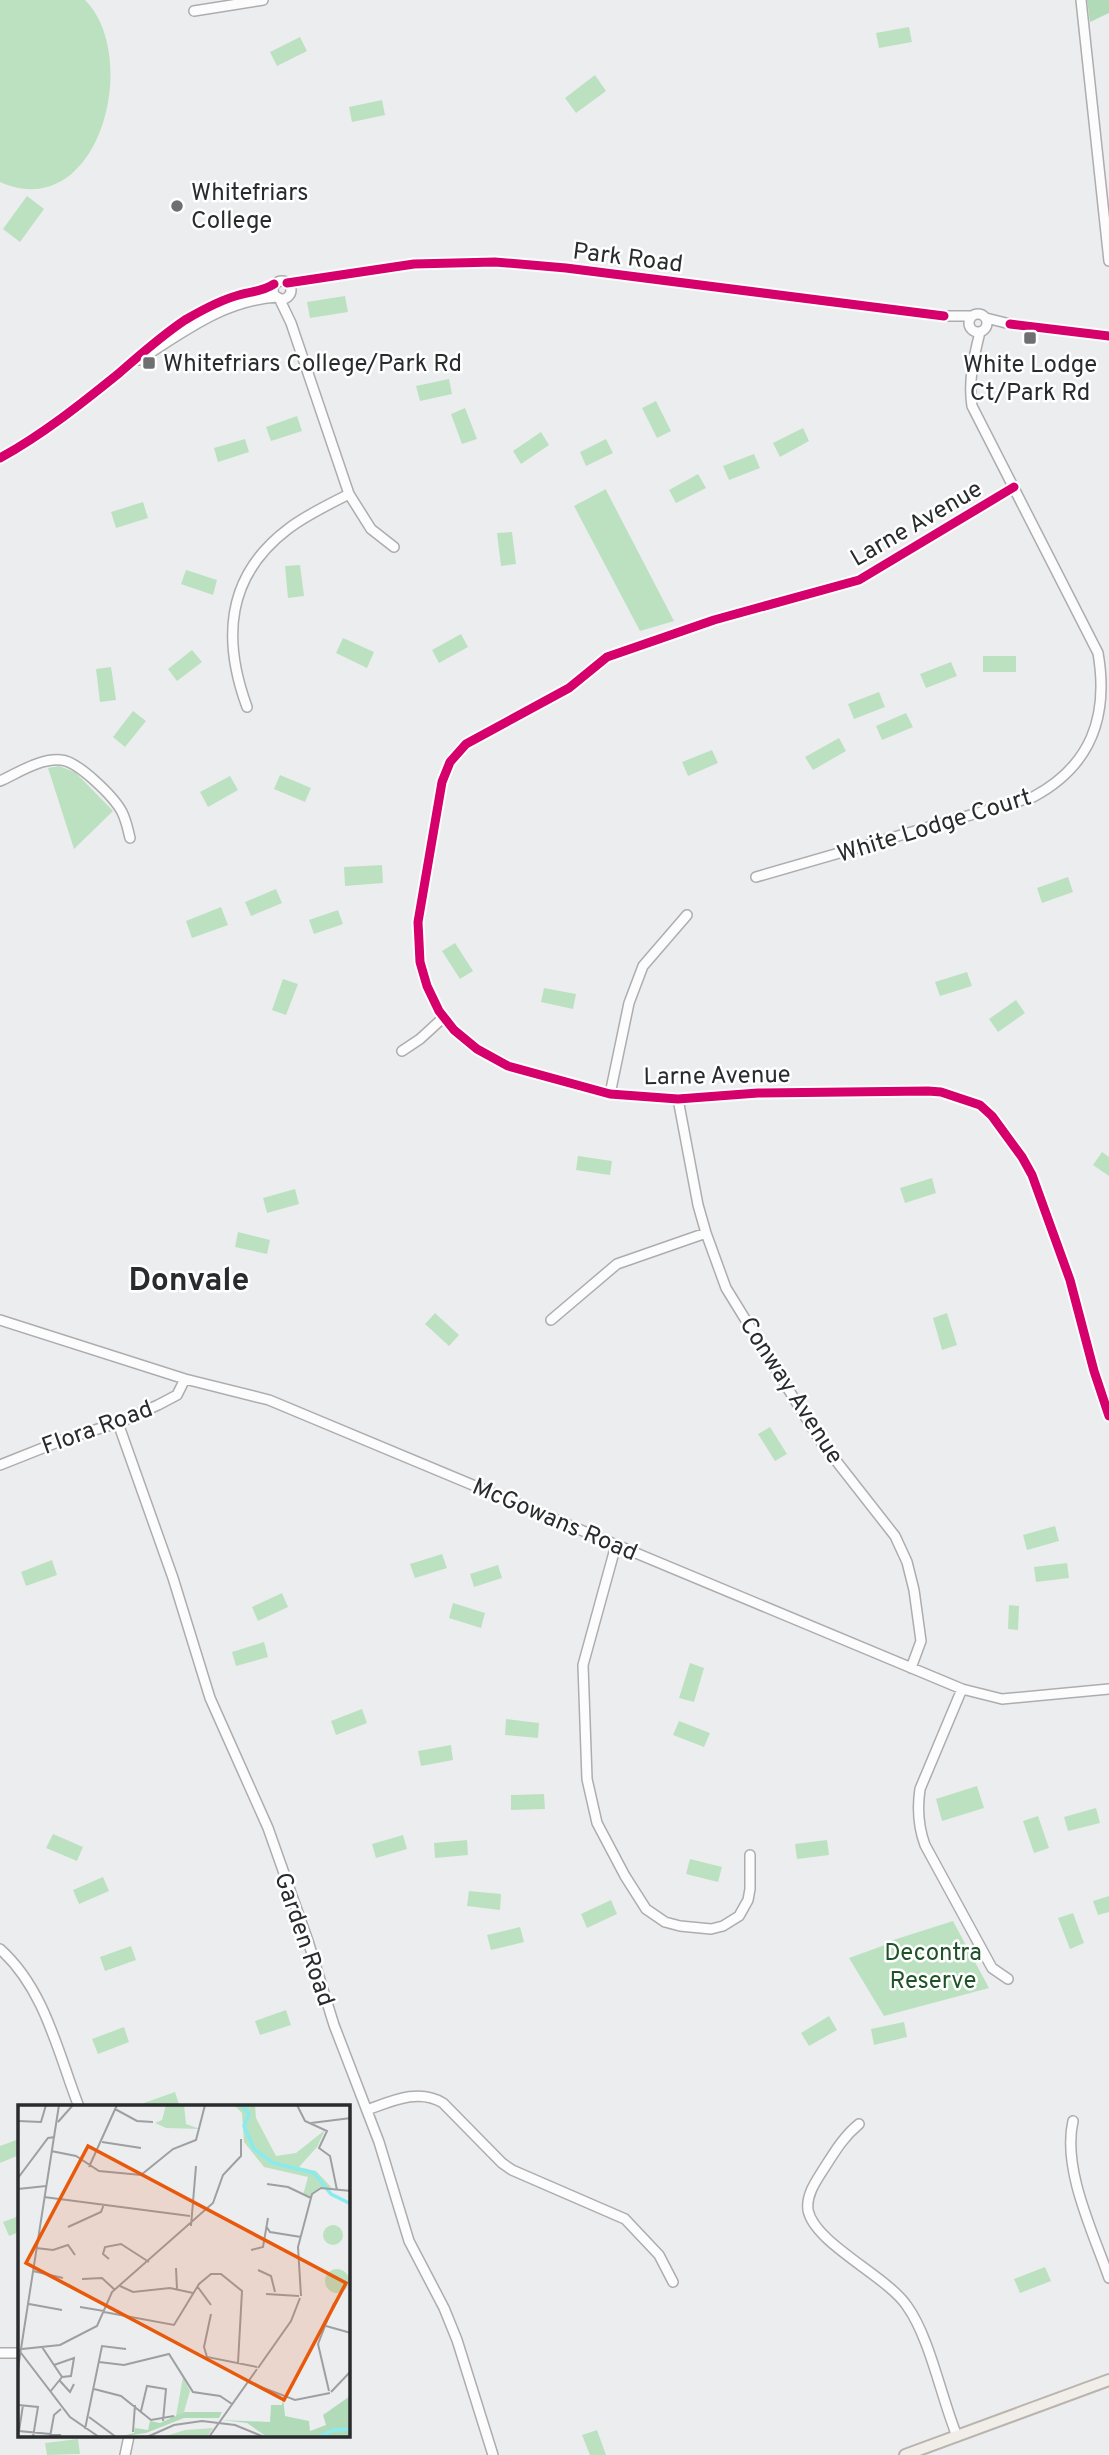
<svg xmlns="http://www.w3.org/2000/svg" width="1109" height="2455" font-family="Overpass,sans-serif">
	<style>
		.green { fill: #bce1c1 }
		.forest { fill: #b1dbb8 }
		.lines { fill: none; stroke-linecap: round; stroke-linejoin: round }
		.minor-casing { stroke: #adadaf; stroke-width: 12 }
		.major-casing { stroke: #bab4ad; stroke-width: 14 }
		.minor { stroke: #fcfcfd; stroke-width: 9 }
		.major { stroke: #f1ede9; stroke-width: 10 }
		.cycleway-casing { stroke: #fff; stroke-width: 13 }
		.cycleway { stroke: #d6006c; stroke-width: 9 }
		.poi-dot { fill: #6e6f70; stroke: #fff; stroke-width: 2.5 }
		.labels { text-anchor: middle; stroke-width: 5; stroke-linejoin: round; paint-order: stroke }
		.poi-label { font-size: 24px; fill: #2a2b2c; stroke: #fff; text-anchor: start }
		.street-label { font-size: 24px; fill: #2a2b2c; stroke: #fff }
		.park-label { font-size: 24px; fill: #1e5328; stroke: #fff }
		.district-label { font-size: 32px; font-weight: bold; fill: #2a2b2c; stroke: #fff }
		.inset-river { fill: none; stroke: #89ebee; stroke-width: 3.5 }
		.inset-road { fill: none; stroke: #9e9fa1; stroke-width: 2 }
		.view { fill: #e8590c; fill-opacity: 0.15; stroke: #e8590c; stroke-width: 3.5 }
		.inset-edge { fill: none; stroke: #2a2b2c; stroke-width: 3.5 }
	</style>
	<rect width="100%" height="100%" fill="#ecedef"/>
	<path class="green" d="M0 0H85C142 57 99 226 0 182Z
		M909 27 912 42 879 48 876 33Z
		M300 37 307 51 277 66 270 52Z
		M595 75 606 91 576 113 565 98Z
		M382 100 385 115 352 122 349 107Z
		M27 196 44 209 20 242 3 229Z
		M345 296 348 312 310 318 307 302Z
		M449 379 452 394 420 401 416 386Z
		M656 401 671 431 657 438 642 408Z
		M465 408 477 439 462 444 451 414Z
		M297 416 302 431 271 441 266 427Z
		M803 428 809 441 780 457 773 443Z
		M541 432 549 445 521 464 513 451Z
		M245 439 249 452 218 462 214 448Z
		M606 439 613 453 586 466 580 452Z
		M754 454 760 468 729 480 723 466Z
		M698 474 706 488 676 503 669 490Z
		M606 489V490L674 621 640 631 574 506Z
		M143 502 148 518 116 528 111 512Z
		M512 532 516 564 501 566 497 533Z
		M300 565 304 596 288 598 285 566Z
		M186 570 217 580 213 595 181 584Z
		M461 634 468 647 439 663 432 650Z
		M343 638 374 652 367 668 336 653Z
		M192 650 202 662 177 681 168 669Z
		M983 656H1016V672H983Z
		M951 662 957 676 926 688 920 674Z
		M111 667 116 700 100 702 96 669Z
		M879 692 885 707 854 719 848 704Z
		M133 711 146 721 125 747 113 737Z
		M906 713 913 727 882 740 876 726Z
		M839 738 846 751 813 770 805 757Z
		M712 750 718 763 688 776 682 762Z
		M59 766 75 772 113 811 74 849 48 768Z
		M280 775 311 788 305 802 274 789Z
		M230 776 238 790 208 807 200 792Z
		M382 865 383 883 345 886 344 867Z
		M1068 877 1073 892 1042 903 1037 888Z
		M276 889 282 903 251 916 245 902Z
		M221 907 228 925 192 938 186 921Z
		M338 910 343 924 314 934 309 920Z
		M455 943 473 971 460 979 442 951Z
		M967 972 972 986 940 996 935 982Z
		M283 979 298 984 286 1015 272 1010Z
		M544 988 576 994 573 1009 541 1002Z
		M1016 1000 1025 1013 998 1032 989 1019Z
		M1102 1152 1109 1157V1176L1093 1165Z
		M578 1156 612 1161 610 1175 576 1170Z
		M932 1178 936 1193 905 1203 900 1188Z
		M295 1189 299 1204 267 1213 263 1198Z
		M238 1232 270 1240 267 1254 235 1247Z
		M435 1313 459 1335 449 1346 425 1324Z
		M947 1313 957 1345 942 1350 933 1318Z
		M770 1427 787 1454 775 1461 758 1434Z
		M1055 1526 1059 1541 1027 1550 1023 1535Z
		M442 1554 447 1568 415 1578 410 1564Z
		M52 1560 57 1575 26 1586 21 1572Z
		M1067 1563 1069 1578 1036 1582 1034 1567Z
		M498 1565 502 1578 474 1587 470 1574Z
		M282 1593 288 1607 258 1621 252 1607Z
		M453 1603 485 1613 481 1628 449 1618Z
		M1009 1605 1019 1606 1018 1630 1008 1629Z
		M264 1642 268 1657 236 1666 232 1652Z
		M690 1663 704 1668 694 1702 679 1698Z
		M362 1709 367 1723 336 1735 331 1721Z
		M506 1719 539 1723 538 1738 505 1735Z
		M679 1721 710 1733 704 1747 673 1735Z
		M451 1745 453 1760 421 1766 418 1751Z
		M977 1786 984 1808 942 1821 936 1799Z
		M544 1794 545 1809 511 1810V1795Z
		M1096 1808 1100 1823 1068 1831 1064 1817Z
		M1038 1816 1049 1848 1034 1853 1023 1821Z
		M53 1834 83 1847 77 1861 46 1848Z
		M403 1835 407 1849 376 1858 372 1844Z
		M467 1840 468 1855 435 1858 434 1843Z
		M827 1840 829 1855 797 1859 795 1844Z
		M690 1859 722 1867 718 1882 686 1874Z
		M103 1877 109 1891 79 1904 73 1890Z
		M469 1891 501 1894 500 1910 467 1906Z
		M1109 1896V1912L1098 1915 1093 1901Z
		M611 1900 617 1914 587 1928 581 1914Z
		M1073 1913 1084 1943 1070 1949 1058 1918Z
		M953 1921 989 1988 884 2016 849 1958 885 1945 884 1943Z
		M520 1927 524 1942 491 1950 487 1935Z
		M131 1946 136 1960 105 1971 100 1957Z
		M286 2010 291 2025 260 2035 255 2021Z
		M829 2016 837 2030 809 2046 801 2033Z
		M904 2022 907 2037 874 2045 871 2029Z
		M124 2027 129 2042 98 2054 92 2039Z
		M175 2092 180 2107H145L144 2103Z
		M19 2139V2155L0 2163V2146Z
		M19 2216V2232L9 2236 3 2222Z
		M1045 2267 1051 2281 1020 2293 1014 2279Z
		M597 2430 606 2455H590L582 2435Z
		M78 2439 80 2454 47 2455 45 2443Z"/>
	<path class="forest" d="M1087 0H1109V13L1090 22Z"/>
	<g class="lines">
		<g class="minor-casing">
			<path id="minor" d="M1081 0 1109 261
				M194 11 263 0
				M273 290a9 9 0 1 1 18 0a9 9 0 1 1-18 0Z
				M287 283 414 264 495 262 566 268 944 316H971
				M279 298 291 323 349 494 371 529 394 547
				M969 323a9 9 0 1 1 18 0a9 9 0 1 1-18 0Z
				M986 318 1010 324 1109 336
				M139 360C184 332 222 301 277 297
				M0 458C42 435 81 404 118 374 140 355 161 336 185 320 202 310 220 300 239 295 252 291 262 292 274 284
				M1014 487 859 580 714 620 607 657 569 688 466 744 450 762 442 782 418 922 420 962 427 986 439 1011 454 1030 477 1049 508 1066 610 1094 678 1099 758 1093 928 1091 941 1092 980 1105 992 1116 1022 1157 1032 1175 1070 1280 1094 1371 1109 1416
				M247 707C222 639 226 576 288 529 306 515 328 505 349 494
				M0 781C18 773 40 758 61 760 78 761 114 797 122 812 126 820 128 829 130 838
				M756 877 1033 797C1091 766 1109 717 1098 653L972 406C968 381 974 356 980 332
				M402 1051 420 1039 444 1017
				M610 1094 629 1003 643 966 687 915
				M678 1099 698 1205 706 1233 726 1288 819 1439 895 1536 907 1562 914 1590 921 1641 911 1668
				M0 1320 185 1379 269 1400 962 1689 1002 1699 1109 1689
				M551 1320 617 1264 706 1233
				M118 1423 173 1578 210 1698 268 1828 308 1941 334 2025 379 2142 409 2241 444 2308 457 2340 493 2455
				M0 1465 68 1438 118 1423 158 1405 177 1395 185 1379
				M616 1545 583 1665 587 1779 597 1823 625 1876 646 1909 665 1922 680 1926 711 1929 723 1926 739 1916 748 1900 750 1889V1855
				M962 1689 920 1789C917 1809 918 1826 925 1845L992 1968 1008 1979
				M0 1949C45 1989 58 2053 79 2107
				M367 2110C392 2101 419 2088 443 2103L502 2163 512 2170 625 2219 659 2255 673 2282
				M1073 2121C1062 2169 1093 2232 1109 2278
				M859 2124C843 2137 834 2153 823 2170 816 2181 806 2195 808 2210 814 2243 887 2276 907 2306 930 2338 941 2397 957 2436
				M0 2353H19
				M125 2455 129 2436"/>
		</g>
		<g class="major-casing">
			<path id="major" d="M905 2455 1109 2380"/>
		</g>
		<use href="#minor" class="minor"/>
		<use href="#major" class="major"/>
		<g class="cycleway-casing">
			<path id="cycleway" d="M287 283 414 264 495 262 566 268 944 316
				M1010 324 1109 336
				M0 458C42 435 81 404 118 374 140 355 161 336 185 320 202 310 220 300 239 295 252 291 262 292 274 284
				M1014 487 859 580 714 620 607 657 569 688 466 744 450 762 442 782 418 922 420 962 427 986 439 1011 454 1030 477 1049 508 1066 610 1094 678 1099 758 1093 928 1091 941 1092 980 1105 992 1116 1022 1157 1032 1175 1070 1280 1094 1371 1109 1416"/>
		</g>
		<use href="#cycleway" class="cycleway"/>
	</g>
	<g class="poi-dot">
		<circle cx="177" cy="206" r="7"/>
		<rect x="1023" y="331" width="14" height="14" rx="3.5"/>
		<rect x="142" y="356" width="14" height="14" rx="3.5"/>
	</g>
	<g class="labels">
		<g class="poi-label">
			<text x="191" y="200">Whitefriars<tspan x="191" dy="28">College</tspan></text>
			<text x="163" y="371">Whitefriars College/Park Rd</text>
			<text x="1030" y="372" text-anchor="middle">White Lodge<tspan x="1030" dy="28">Ct/Park Rd</tspan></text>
		</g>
		<g class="street-label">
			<text transform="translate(628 257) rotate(7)" y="8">Park Road</text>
			<text transform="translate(916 523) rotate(-30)" y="8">Larne Avenue</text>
			<text transform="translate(934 825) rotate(-17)" y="8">White Lodge Court</text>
			<text transform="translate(717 1075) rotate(-1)" y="8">Larne Avenue</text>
			<text transform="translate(792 1390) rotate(57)" y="8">Conway Avenue</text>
			<text transform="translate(97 1427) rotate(-20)" y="8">Flora Road</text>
			<text transform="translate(555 1519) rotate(23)" y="8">McGowans Road</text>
			<text transform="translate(305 1939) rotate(71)" y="8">Garden Road</text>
		</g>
		<g class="park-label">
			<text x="933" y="1960">Decontra<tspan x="933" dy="28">Reserve</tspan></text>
		</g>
		<g class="district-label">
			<text x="189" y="1290">Donvale</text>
		</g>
	</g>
	<g transform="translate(18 2105)">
		<rect width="332" height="332" fill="#ecedef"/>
		<path d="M148 0H166L168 19 182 24 148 23 137 18 144 15ZM216 0H237L238 13 258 51 278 48 307 25 299 42 281 62 298 66 314 83 302 82 293 91 285 90 290 72 246 62 226 37 224 8ZM305 130a10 10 0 1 1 20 0a10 10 0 1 1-20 0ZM307 176a12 12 0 1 1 24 0a12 12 0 1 1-24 0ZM165 272 172 286 166 307 158 311ZM195 323 189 332H145L167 325Z" fill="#bce1c1"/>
		<path d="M332 291V332H249L229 318 203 315 252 317 253 300H264L265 292 267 311 291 316 292 326 308 320 305 310ZM166 307H204L201 313H166L128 328 100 332 116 328 117 323 130 325 132 316 142 318Z" fill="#b1dbb8"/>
		<path class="inset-river" d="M224 0 231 9 226 21 236 44 255 58 296 68 313 89 333 99M300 332 316 325 333 324"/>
		<path class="inset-road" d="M279 0 287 16 309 26 301 43 312 51 319 85M97 4 119 16 135 17M0 16 23 17 28 0M40 17 55 0M293 18 333 13M84 37 123 43M33 46 58 51 81 66 123 70 155 44 178 35 187 0M71 62 99 0M0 73 30 33 37 32M249 79 270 82 293 93M0 84 28 81M26 92 172 111M173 121 178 61M248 121 252 127 283 132M50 122 83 107 86 99M18 143 35 145 50 140 57 150M233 145 245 142 250 113M91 154 85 149 87 142 103 139 131 157M158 163 159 184M240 165 253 171 257 187M15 166 45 173M64 174 84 173 97 185M102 181 115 187 152 183 175 188M179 181 193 200M248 189 281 191M283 191 280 142 294 89 303 83 333 86M11 199 44 205M62 202 86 206M86 207 156 220 181 179 193 169H203L224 186 220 258M193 209 186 242 189 252 239 262M308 221 333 228M24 242 44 272 32 287M0 244 52 312 81 332M4 244 42 240 79 221 94 187 195 98 205 70 223 51V34M81 257 106 260 151 249 175 287 202 291 214 299M36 260 56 253 53 271 44 272M0 263 41 0M240 263 273 216 282 193M42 276 52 287 56 279M230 277 277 295 312 288M76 284 103 291 133 315 156 311M311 286 300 239 316 198M313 287 333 266M0 300 20 302 15 332M5 300 1 326 43 330M123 306 129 281 148 284 145 316M71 312 98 332M67 324 84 241 108 244M115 327 117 300M32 332 36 310 43 304M129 332 156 320 184 316 217 320 246 332M191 332 239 264"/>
		<path class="view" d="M70 41 328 178 266 295 8 158Z"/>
		<rect width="332" height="332" class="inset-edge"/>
	</g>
</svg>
